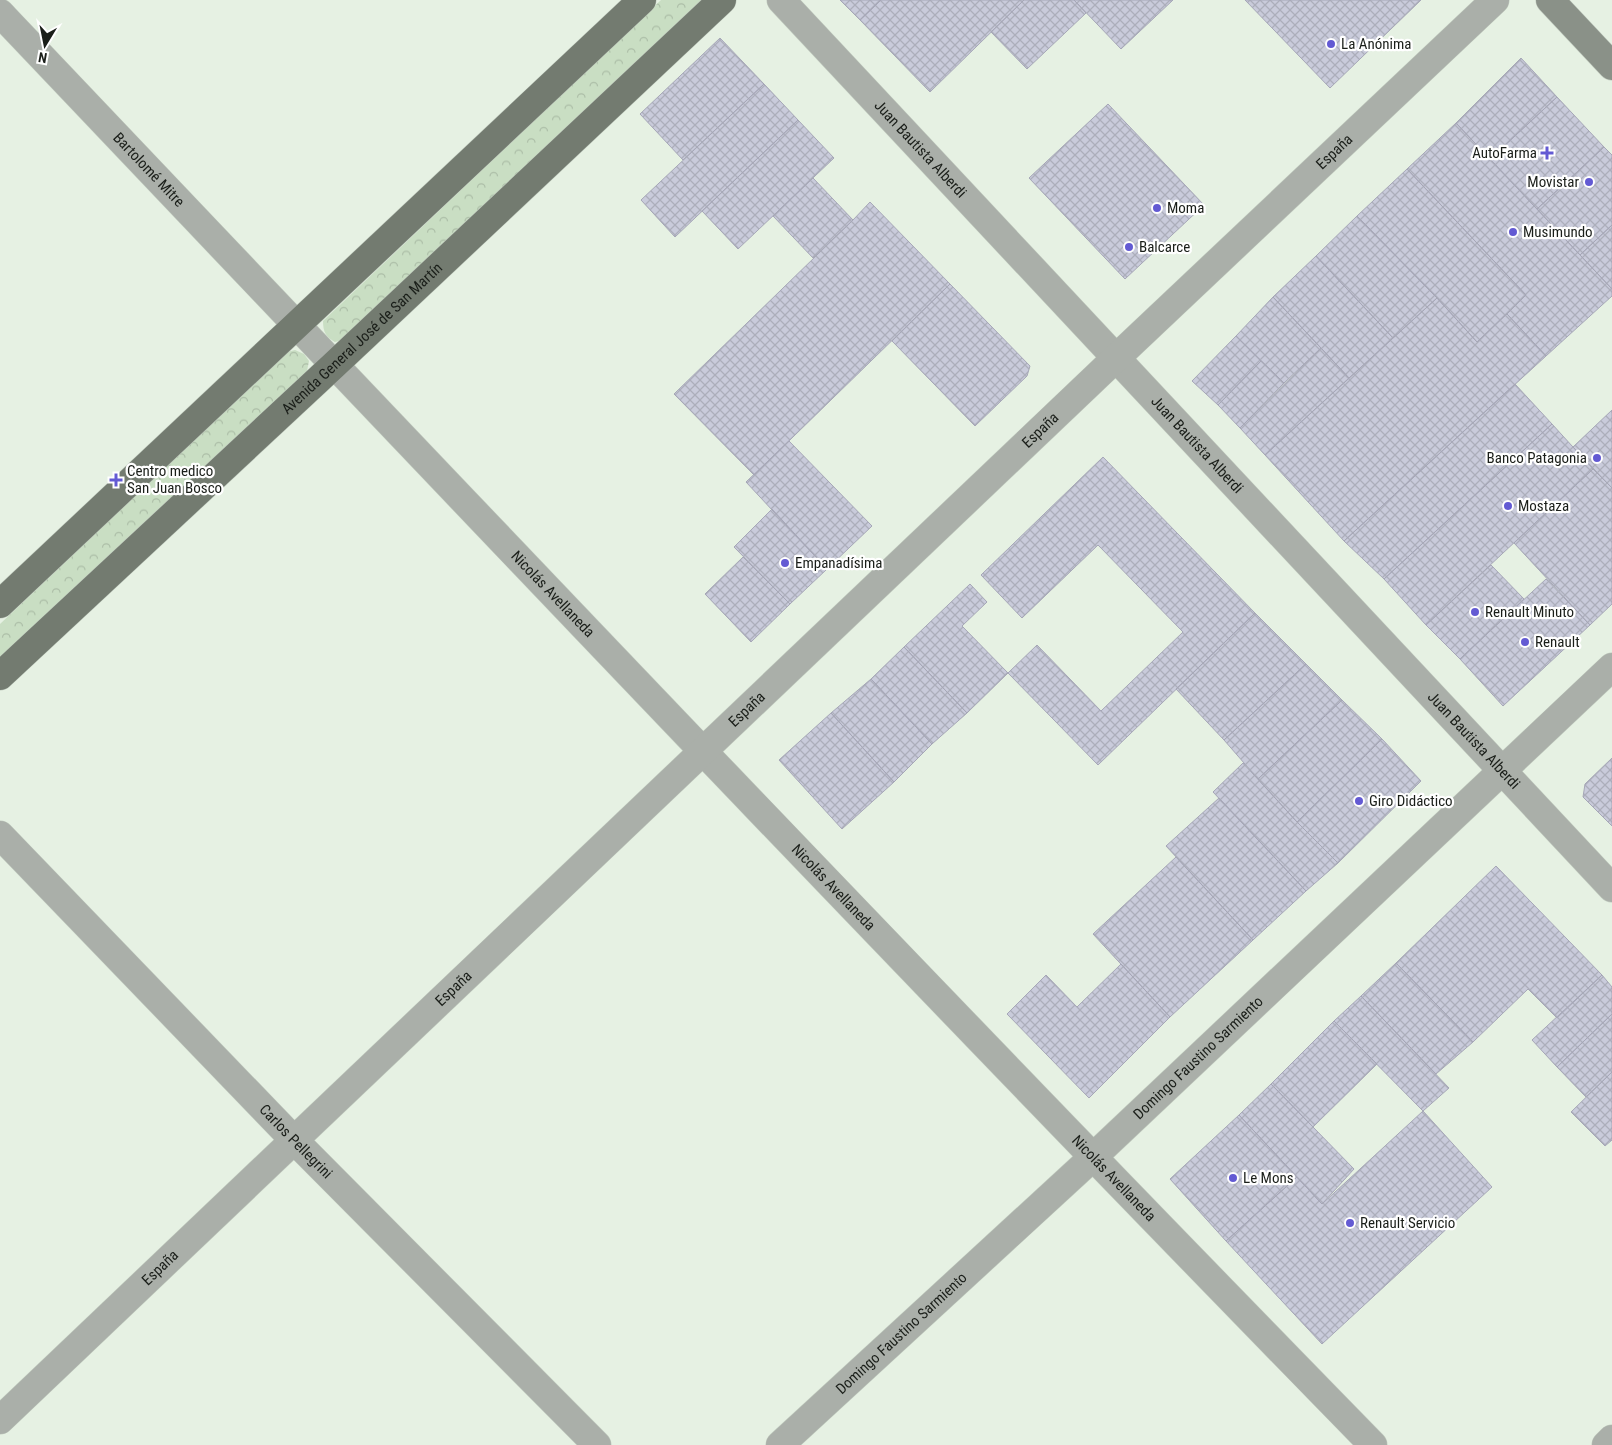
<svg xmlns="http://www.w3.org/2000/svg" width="1612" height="1445" font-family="'Roboto Condensed',sans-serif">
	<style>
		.park { fill: url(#park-crowns) }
		.building { fill: url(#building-cross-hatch); stroke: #a6a7b7 }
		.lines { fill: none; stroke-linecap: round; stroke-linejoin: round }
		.street-casing { stroke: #c1cbbf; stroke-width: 29 }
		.secondary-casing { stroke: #c1cbbf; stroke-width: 29 }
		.primary-casing { stroke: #c1cbbf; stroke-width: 29 }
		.street { stroke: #aaafa9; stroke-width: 28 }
		.secondary { stroke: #8a9188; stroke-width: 28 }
		.primary { stroke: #737b70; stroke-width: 28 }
		.poi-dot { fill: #635ad3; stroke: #fff; stroke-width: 2 }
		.labels { text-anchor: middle; stroke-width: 4.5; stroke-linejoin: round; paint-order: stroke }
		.poi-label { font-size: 15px; fill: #1a1e19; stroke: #fff; text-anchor: start }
		.street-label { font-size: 15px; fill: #1a1e19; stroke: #fff }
	</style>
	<defs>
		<pattern id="park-crowns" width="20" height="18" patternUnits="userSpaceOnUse" patternTransform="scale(1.25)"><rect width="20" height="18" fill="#c9dec3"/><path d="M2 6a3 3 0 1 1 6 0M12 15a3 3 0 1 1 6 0" fill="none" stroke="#acbea7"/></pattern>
		<pattern id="building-cross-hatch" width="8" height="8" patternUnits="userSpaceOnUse" patternTransform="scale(1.25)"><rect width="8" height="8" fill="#c9cbdb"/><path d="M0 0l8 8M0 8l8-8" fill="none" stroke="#acaebb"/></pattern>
	</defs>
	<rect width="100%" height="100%" fill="#e6f1e3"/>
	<path class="park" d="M661 0H703L343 340 335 342C326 337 323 332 323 321Z
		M295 350 304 354 309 361 307 371 0 665V624L287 352Z"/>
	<path class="building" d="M840 0H881L860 20Z
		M881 0H1024L930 92 860 20Z
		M1024 0H1074L1086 13 1027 69 991 32Z
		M1074 0H1173L1121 49Z
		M1245 0H1421L1330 88Z
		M720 38 764 84 683 160 640 114Z
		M1521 58 1557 97 1490 159 1456 123Z
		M764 84 798 120 675 237 641 200Z
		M1557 97 1604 147 1537 209 1490 159Z
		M1108 104 1204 205 1125 279 1029 178Z
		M798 120 834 158 738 249 702 211Z
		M1456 123 1612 289V296L1546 356 1507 314 1526 295 1407 169Z
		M1604 147 1612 155V225L1580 255 1537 209Z
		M1407 169 1526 295 1477 342 1437 298 1357 216Z
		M813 178 853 220 813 258 773 216Z
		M870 202 950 284 754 475 674 394 853 220Z
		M1357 216 1437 298 1393 338 1316 256Z
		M1612 225V289L1580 255Z
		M1316 256 1393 338 1349 378 1273 297Z
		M950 284 1030 366 1027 376 975 426 892 341Z
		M1273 297 1321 348 1284 383 1236 336Z
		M1437 298 1477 342 1507 314 1546 356 1344 541 1265 455Z
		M1236 336 1261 361 1218 405 1192 381Z
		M1321 348 1349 378 1265 455 1240 428Z
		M1261 361 1284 383 1240 428 1218 405Z
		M1515 384 1552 424 1384 579 1344 541Z
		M1612 410V488L1573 447Z
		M1552 424 1593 469 1426 625 1384 579Z
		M789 441 872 526 827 569 746 482Z
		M1103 457 1255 613 1098 765 1008 673 1037 645 1101 711 1183 632 1098 545 1022 618 981 575Z
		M1593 469 1612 488V604L1590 625 1514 543Z
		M772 509 827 569 790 604 734 547Z
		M743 557 790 604 751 642 705 594Z
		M1491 565 1524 599 1460 659 1426 625Z
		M1546 579 1590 625 1503 706 1460 659Z
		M970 584 987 602 962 626 1008 673 967 713 904 647Z
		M1255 613 1306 664 1224 740 1176 689Z
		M904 647 967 713 932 744 871 679Z
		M1306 664 1342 700 1258 779 1224 740Z
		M871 679 932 744 894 782 831 713Z
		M1342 700 1382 739 1297 822 1258 779Z
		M831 713 894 782 842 829 779 760Z
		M1382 739 1421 781 1338 863 1297 822Z
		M1612 758V826L1583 797 1585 784Z
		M1243 763 1297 822 1338 863 1306 891 1213 792Z
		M1219 798 1306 891 1253 940 1166 846Z
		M1176 857 1253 940 1170 1017 1093 934Z
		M1496 866 1602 975 1557 1018 1528 989 1473 1042 1396 963Z
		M1396 963 1473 1042 1436 1074 1361 996Z
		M1121 964 1170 1017 1089 1098 1007 1014 1046 975 1077 1007Z
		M1602 975 1612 987V1014L1557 1067 1532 1040Z
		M1361 996 1449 1088 1423 1111 1334 1021Z
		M1612 1014V1072L1586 1097 1557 1067Z
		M1334 1021 1377 1064 1313 1127 1271 1084Z
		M1612 1072V1140L1605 1146 1571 1112Z
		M1271 1084 1354 1169 1322 1204 1239 1115Z
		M1423 1111 1492 1187 1322 1344 1226 1241 1297 1177 1322 1204Z
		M1239 1115 1297 1177 1226 1241 1170 1179Z"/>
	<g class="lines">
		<g class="street-casing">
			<g id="street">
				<path id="s1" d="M781 0 1612 888"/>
				<path id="s2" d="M0 13C456 493 911 972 1373 1445"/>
				<path id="s3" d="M0 835 294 1140 597 1445"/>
				<path id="s4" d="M0 1420 1116 358 1495 0"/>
				<path id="s5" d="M780 1445 1092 1158 1612 667"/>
				<path d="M1606 1445 1612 1439"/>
			</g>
		</g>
		<g class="secondary-casing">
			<path id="secondary" d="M1550 0 1612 66"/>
		</g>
		<g class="primary-casing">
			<g id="primary">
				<path d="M0 604 642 0"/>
				<path id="s6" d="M0 676 334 365 722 0"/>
			</g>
		</g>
		<use href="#street" class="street"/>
		<use href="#secondary" class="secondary"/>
		<use href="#primary" class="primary"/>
	</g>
	<g class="poi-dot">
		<circle cx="1331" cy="44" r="5"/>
		<path d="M1544.5 145.5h5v5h5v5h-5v5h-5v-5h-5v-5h5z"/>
		<circle cx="1589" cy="182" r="5"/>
		<circle cx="1157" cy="208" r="5"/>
		<circle cx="1513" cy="232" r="5"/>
		<circle cx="1129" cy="247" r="5"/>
		<circle cx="1597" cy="458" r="5"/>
		<path d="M113.5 472.5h5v5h5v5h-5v5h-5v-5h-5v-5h5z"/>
		<circle cx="1508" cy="506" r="5"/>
		<circle cx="785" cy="563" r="5"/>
		<circle cx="1475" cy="612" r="5"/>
		<circle cx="1525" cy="642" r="5"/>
		<circle cx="1359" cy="801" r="5"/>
		<circle cx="1233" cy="1178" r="5"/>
		<circle cx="1350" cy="1223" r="5"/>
	</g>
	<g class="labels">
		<g class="poi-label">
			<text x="1341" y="49">La Anónima</text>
			<text x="1537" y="158" text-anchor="end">AutoFarma</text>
			<text x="1579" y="187" text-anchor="end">Movistar</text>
			<text x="1167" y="213">Moma</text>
			<text x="1523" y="237">Musimundo</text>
			<text x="1139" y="252">Balcarce</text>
			<text x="1587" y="463" text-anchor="end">Banco Patagonia</text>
			<text x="127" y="476">Centro medico<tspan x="127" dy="17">San Juan Bosco</tspan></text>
			<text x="1518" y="511">Mostaza</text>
			<text x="795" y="568">Empanadísima</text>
			<text x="1485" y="617">Renault Minuto</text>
			<text x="1535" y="647">Renault</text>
			<text x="1369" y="806">Giro Didáctico</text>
			<text x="1243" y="1183">Le Mons</text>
			<text x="1360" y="1228">Renault Servicio</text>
		</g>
		<g class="street-label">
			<text dy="5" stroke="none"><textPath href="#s1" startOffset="204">Juan Bautista Alberdi</textPath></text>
			<text dy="5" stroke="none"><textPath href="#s4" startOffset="1841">España</textPath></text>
			<text dy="5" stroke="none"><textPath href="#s2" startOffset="216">Bartolomé Mitre</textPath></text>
			<text dy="5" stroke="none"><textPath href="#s6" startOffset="495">Avenida General José de San Martín</textPath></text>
			<text dy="5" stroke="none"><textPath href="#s4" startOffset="1436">España</textPath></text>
			<text dy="5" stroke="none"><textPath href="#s1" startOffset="609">Juan Bautista Alberdi</textPath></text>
			<text dy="5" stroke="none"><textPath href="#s2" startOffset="802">Nicolás Avellaneda</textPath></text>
			<text dy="5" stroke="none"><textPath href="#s4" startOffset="1031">España</textPath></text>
			<text dy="5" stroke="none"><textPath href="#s1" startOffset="1014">Juan Bautista Alberdi</textPath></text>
			<text dy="5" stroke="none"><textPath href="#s2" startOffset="1208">Nicolás Avellaneda</textPath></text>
			<text dy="5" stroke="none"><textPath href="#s4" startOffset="626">España</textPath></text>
			<text dy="5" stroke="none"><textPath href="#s5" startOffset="570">Domingo Faustino Sarmiento</textPath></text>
			<text dy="5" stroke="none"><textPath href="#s3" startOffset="426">Carlos Pellegrini</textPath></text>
			<text dy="5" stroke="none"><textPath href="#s2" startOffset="1612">Nicolás Avellaneda</textPath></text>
			<text dy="5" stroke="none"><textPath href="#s4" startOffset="221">España</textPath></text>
			<text dy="5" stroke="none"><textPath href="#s5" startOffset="165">Domingo Faustino Sarmiento</textPath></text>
		</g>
	</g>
	<g transform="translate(45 45) rotate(190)" stroke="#ffffff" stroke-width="4" paint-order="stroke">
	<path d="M0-4L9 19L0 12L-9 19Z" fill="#1a1e19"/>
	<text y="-8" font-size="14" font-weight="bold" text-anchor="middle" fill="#1a1e19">N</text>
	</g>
</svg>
